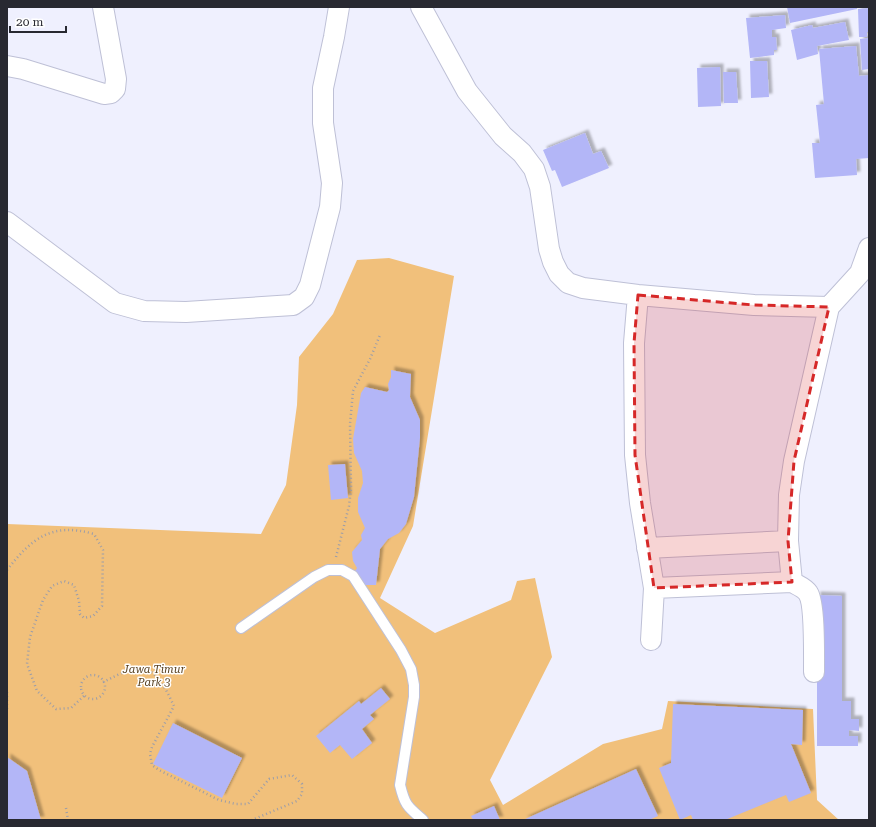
<svg xmlns="http://www.w3.org/2000/svg" width="876" height="827" font-family="'Roboto Serif',serif">
	<style>
		.green { fill: #f1c07b }
		.building { fill: #b3b6f7; filter: url(#shadow) }
		.lines { fill: none; stroke-linecap: round; stroke-linejoin: round }
		.lane-casing { stroke: #bec0d6; stroke-width: 12 }
		.street-casing { stroke: #bec0d6; stroke-width: 22 }
		.path { stroke: #9c9da9; stroke-width: 2.5; stroke-dasharray: 1 3; stroke-linecap: butt }
		.lane { stroke: #fff; stroke-width: 10 }
		.street { stroke: #fff; stroke-width: 20 }
		.marked { fill: #d62828; fill-opacity: 0.2; stroke: #d62828; stroke-width: 3; stroke-dasharray: 8 5; stroke-linejoin: round }
		.labels { text-anchor: middle; stroke-width: 3; stroke-linejoin: round; paint-order: stroke }
		.park-label { font-size: 11px; font-style: italic; fill: #584120; stroke: #fff }
	</style>
	<defs>
		<filter id="shadow"><feDropShadow dx="3.5" dy="-3.5" stdDeviation="1" flood-color="#0004"/></filter>
	</defs>
	<rect width="100%" height="100%" fill="#eff0fe"/>
	<path class="green" d="M389 258 454 276 413 526 380 598 435 633 511 600 517 581 535 578 552 657 490 780 503 805 603 744 662 729 668 701 813 709 817 800 839 820H7V524L261 534 286 485 297 405 299 357 333 314 357 260Z"/>
	<path class="building" d="M787 7H857V9L790 23Z
		M869 8V32H867V37H859L858 9Z
		M785 15 786 28 772 30V37H776L777 50H774V55L750 58 746 18Z
		M845 22 849 40 817 46 818 54 797 60 791 30 812 25 813 28Z
		M869 38V69L862 70 860 39Z
		M856 46 859 76 869 75V158L856 159 857 175 815 178 812 143H820L816 105 824 104 819 49Z
		M750 61H767L769 97 751 98Z
		M720 67 721 106 698 107 697 68Z
		M723 72H736L738 103H724Z
		M585 133 593 154 601 151 609 168 562 187 555 170 552 171 543 150Z
		M391 370 411 374 410 397 420 420V438L414 497 406 524 399 533 388 539 380 549 376 585H363L354 573 357 568 353 561 352 552 362 540 361 535 365 528 358 512V498L363 483 362 471 354 453 353 439 361 393 365 387 387 392 389 390 388 384 391 377Z
		M345 464 348 498 331 500 328 465Z
		M817 595 842 596V701H851V719H859V731L849 730V736H858V746H817Z
		M381 688 390 699 370 715 374 719 362 729 372 743 352 759 340 745 330 753 316 736 359 701 361 704Z
		M673 704 803 710 802 745 791 744 811 793 789 802 786 795 725 820H693L691 815 680 820 659 768 671 763Z
		M173 723 242 758 222 798 153 764Z
		M7 757 27 771 41 820H7Z
		M636 769 658 816 649 820H523Z
		M494 806 500 820H473L471 816Z"/>
	<g class="lines">
		<g class="lane-casing">
			<path id="lane" d="M241 628 314 577 328 570H342L353 576 401 650 411 669 414 685V697L400 785C405 806 408 807 423 820"/>
		</g>
		<g class="street-casing">
			<path id="street" d="M421 7 467 91 503 136 522 153 534 169 540 187 549 249 553 262 559 274 568 283 583 288 638 295 754 305 829 307
				M7 66 23 69 104 94 111 93 115 89 116 79 103 7
				M7 222 115 303 144 311 186 312 293 305 304 297 310 285 330 207 332 183 323 123V88L334 37 339 7
				M638 295 634 343 635 455 640 503 654 588 651 640
				M647 548 788 541
				M654 588 792 582
				M814 672C814 657 815 603 808 593 805 588 797 585 792 582L788 541 789 495 794 461 829 307 860 273 869 248"/>
		</g>
		<path class="path" d="M336 557 349 506 351 489 350 424 353 391 370 359 380 335
			M7 570C32 538 52 522 94 534L103 550 102 606 93 616 84 618 80 614 79 601 74 585 64 581 52 586 43 600 30 637 27 664 37 691 56 709 71 708 85 695
			M81 687a12 12 0 1 1 24 0a12 12 0 1 1-24 0Z
			M103 682C112 678 133 666 142 668 159 672 167 692 174 706L152 747 150 754 152 765 159 770 219 800 236 804H248L269 779 292 775 302 784V794L297 801 252 820
			M7 692V711
			M66 808 68 820"/>
		<use href="#lane" class="lane"/>
		<use href="#street" class="street"/>
	</g>
	<path class="marked" d="M638 295 754 305 829 307 794 461 788 541 792 582 654 588 635 455 634 343Z"/>
	<g class="labels">
		<g class="park-label">
			<text x="154" y="673">Jawa Timur<tspan x="154" dy="13">Park 3</tspan></text>
		</g>
	</g>
	<rect width="876" height="827" fill="none" stroke="#282931" stroke-width="16"/>
	<path d="M10 26v6h56v-6" fill="none" stroke="#282931" stroke-width="2"/>
	<text x="16" y="26" font-size="12" fill="#282931" stroke="#ffffff" stroke-width="3" paint-order="stroke">20 m</text>
</svg>
